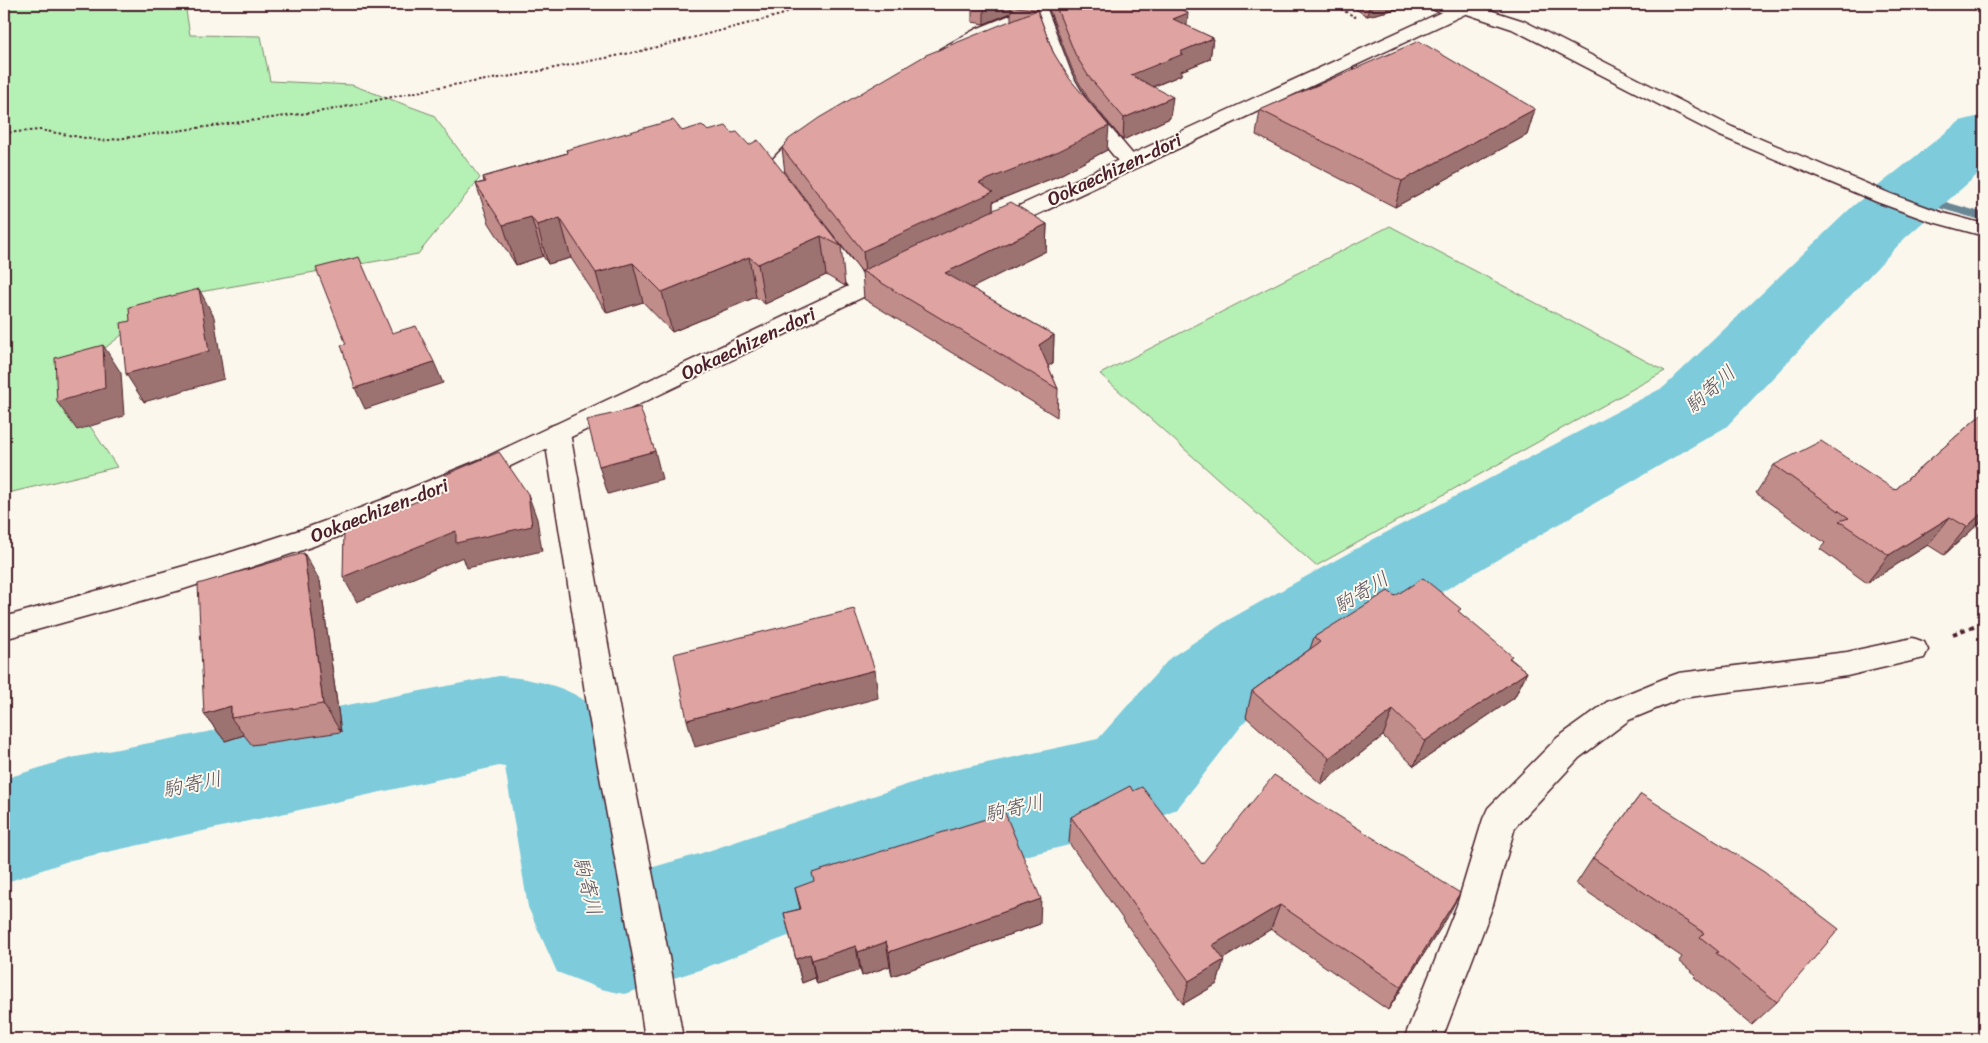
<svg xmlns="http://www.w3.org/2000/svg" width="1988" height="1043" font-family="Sriracha,'Klee One',sans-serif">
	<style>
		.green { fill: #b5f0b4; stroke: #808870 }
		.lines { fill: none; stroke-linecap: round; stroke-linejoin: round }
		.stream { fill: #698695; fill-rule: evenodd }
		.river { fill: #7dcbdb; fill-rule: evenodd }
		.service-casing { stroke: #4a1f2b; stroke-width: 4 }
		.minor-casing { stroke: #4a1f2b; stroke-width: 3 }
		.tertiary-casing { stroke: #4a1f2b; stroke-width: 3 }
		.path-far1 { stroke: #4a1f2b; stroke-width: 2; stroke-dasharray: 2.5 2.5; stroke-linecap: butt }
		.path { stroke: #4a1f2b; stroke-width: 4; stroke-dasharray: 4.5 4.5; stroke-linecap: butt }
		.service { fill: #fbf7ec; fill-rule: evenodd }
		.minor { fill: #fbf7ec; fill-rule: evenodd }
		.tertiary { fill: #fbf7ec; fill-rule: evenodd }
		.wall { fill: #c08d8a; stroke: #4a1f2b }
		.shaded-wall { fill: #9c7371; stroke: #4a1f2b }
		.building { fill: #dfa4a1; stroke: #4a1f2b }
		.labels { text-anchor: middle; stroke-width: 4; stroke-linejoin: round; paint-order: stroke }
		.street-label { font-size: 19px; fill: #4a1f2b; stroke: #fbf7ec }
		.water-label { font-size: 20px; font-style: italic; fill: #595360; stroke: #fbf7ec }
	</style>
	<rect width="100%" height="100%" fill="#fbf7ec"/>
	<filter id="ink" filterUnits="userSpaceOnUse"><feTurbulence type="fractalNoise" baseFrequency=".02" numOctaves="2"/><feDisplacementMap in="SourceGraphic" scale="10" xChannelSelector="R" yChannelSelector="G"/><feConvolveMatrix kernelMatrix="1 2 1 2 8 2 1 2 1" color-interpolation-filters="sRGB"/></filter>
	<g filter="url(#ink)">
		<path class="green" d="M4 4H185L190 35 261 36 270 81 352 85 433 115 480 178 418 254 171 297 61 382 117 467 4 494Z
			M1390 226 1665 371 1316 566 1100 374Z"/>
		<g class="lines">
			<path class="stream" d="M1969 4 1984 5V11Z
				M1911 192 1984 213V221L1907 199 1905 196Z"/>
			<path class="river" d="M1984 115V169L1905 238 1726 427 1440 593 1302 678 1246 720 1177 809 1113 834 949 875 699 970 624 994 601 989 557 972 528 907 505 767 499 766 71 860 4 883V779L71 758 499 676C525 677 569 686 589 704 617 730 633 831 643 870L699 854 945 772 1098 739 1170 658 1228 620 1370 541 1664 387 1853 206 1960 121Z"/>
			<g class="service-casing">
				<path id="service" d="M1426 4C1437 3 1454 1 1462 12L1460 15H1448L1428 7Z"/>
			</g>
			<g class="minor-casing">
				<path id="minor" d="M1029 4H1045L1072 75 1086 99 1136 158 1139 162 1136 166 1129 168 1122 166 1069 101 1054 75 1033 17 988 37 952 57 946 58 940 57 937 53 940 49 976 29 1030 7Z
					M1458 4H1471L1524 21 1732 127 1891 194 1943 213 1984 224V236L1929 221 1877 202 1718 135 1512 29 1458 11 1456 7Z
					M814 130 821 132 824 136 821 140 791 162 782 173 799 195 796 199C779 204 771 186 762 173 774 156 793 135 814 130Z
					M820 229 828 230 870 284 873 289 870 294 862 296 854 294 812 240 809 235 812 230Z
					M557 424 566 427 570 433 620 711 669 957 683 1039H645L633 957 588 711 544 433 548 427Z
					M1913 638 1924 642 1928 650 1924 658 1847 676 1682 698 1629 720 1579 758 1515 827 1493 905 1442 1039H1404L1457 905 1483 819 1488 808 1557 738 1607 702 1668 677 1679 673 1847 652Z"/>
			</g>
			<g class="tertiary-casing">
				<path id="tertiary" d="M1459 4H1480L1478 8 1000 232 992 233 984 232 981 227 984 222Z
					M897 265 905 267 908 272 905 277 500 471 376 523 300 551 184 589 4 639V617L216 557 306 528 382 500 482 459 889 267Z"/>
			</g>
			<path class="path-far1" d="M1332 4 1357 18
				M4 133 40 130 102 141 330 110 440 87 519 75 641 51 781 15 806 4"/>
			<path class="path" d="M1953 634 1984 622"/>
			<use href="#service" class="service"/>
			<use href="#minor" class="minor"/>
			<use href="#tertiary" class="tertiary"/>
		</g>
		<path class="wall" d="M972 4H1014V5L1035 4 1053 52 1107 150 1058 176 993 202V210L1047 224 1046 251 971 288 1054 335 1053 363 1048 366 1058 389 1057 417 864 299 862 272 785 173 782 148 1011 21V13L984 24 972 22Z
			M1047 4H1174L1187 26 1213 38 1210 59 1181 71V75L1153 87 1170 118 1123 140 1088 98 1074 74Z
			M1347 4H1418L1367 16Z
			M1535 109 1527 135 1395 207 1256 135 1260 110Z
			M682 131H708L841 246 845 286 826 275 765 304 756 297 672 332 643 302 607 313 571 258 548 264 543 256 516 265 489 223 476 184 484 182 483 177 567 153 566 150Z
			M1984 412V519L1944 555 1928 545 1867 583 1820 549 1825 543 1756 493 1774 465 1895 490Z
			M320 581 341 732 252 745 244 735 225 741 204 714Z
			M1395 596 1460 613 1511 659 1527 672 1514 698 1414 766 1383 736 1321 784 1246 717 1252 691 1310 649 1314 637Z
			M1641 794 1777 1002 1752 1025 1694 977 1696 975 1679 961 1682 957 1576 884 1593 858Z
			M1071 817 1202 864 1447 918 1388 1010 1271 929 1223 959 1224 960 1217 984 1183 1004 1069 843Z
			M795 888 1040 924 892 976 890 966 862 976 860 970 817 984 815 978 802 983 784 913 800 909Z"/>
		<path class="shaded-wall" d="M984 4H1014V6H1011V13L984 24Z
			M1370 4H1418L1367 16Z
			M1188 13 1186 34 1173 19Z
			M1213 38 1210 59 1181 71V75L1130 96 1131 75 1180 52Z
			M1173 97 1170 118 1123 140 1124 118Z
			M1535 109 1527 135 1395 207 1402 181Z
			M1109 126 1107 150 1058 176 993 202V217L865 273 863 251 979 183Z
			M531 217 543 256 516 265 503 225Z
			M560 218 571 258 548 264 537 225Z
			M1047 224 1046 251 946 301 945 273Z
			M821 236 826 275 765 304 758 264Z
			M749 257 756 297 672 332 662 292Z
			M633 263 643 302 607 313 596 273Z
			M199 289 214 317 224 379 144 402 126 374Z
			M1054 335 1053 363 1038 373 1039 345Z
			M103 345 121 373 124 416 77 430 57 402Z
			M434 362 443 383 365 409 355 388Z
			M655 451 662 479 608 494 599 466Z
			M528 494 537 519 542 551 467 568 463 557 357 602 343 577Z
			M1984 511V519L1944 555 1967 527Z
			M1950 517 1928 545 1867 583 1889 555Z
			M304 553 320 581 341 732 323 704Z
			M875 670 878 698 695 747 687 720Z
			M1527 672 1514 698 1414 766 1425 741Z
			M231 706V718L244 735 225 741 204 714Z
			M1393 710 1383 736 1321 784 1329 758Z
			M1460 893 1447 918 1388 1010 1401 987Z
			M1041 899 1040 924 892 976 889 952Z
			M1280 905 1271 929 1207 969 1213 945Z
			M886 942 890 966 862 976 858 952Z
			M856 946 860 970 817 984 812 960Z
			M810 954 815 978 802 983 796 959Z
			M1224 960 1217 984 1183 1004 1189 981Z"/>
		<path class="building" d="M1016 4H1035L1053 52 1069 78 1109 126 1059 151 979 183 993 192 863 251 782 148 789 139 819 118 926 55 1037 10 1011 6Z
			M1055 4H1174L1188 13 1173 19 1213 38 1180 52 1183 54 1131 75 1173 97 1124 118 1089 77 1075 54Z
			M1419 41 1535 109 1402 181 1260 110Z
			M673 120 682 131 702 125 708 131 726 126 732 133 737 132 749 145 758 140 841 246 821 236 758 264 749 257 662 292 633 263 596 273 560 218 537 225 531 217 503 225 476 184 486 182 483 177 568 153 566 150Z
			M1011 202 1047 224 945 273 1054 335 1039 345 1058 389 862 271Z
			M359 257 392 333 416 326 434 362 355 388 341 345 346 344 316 268Z
			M199 289 209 351 126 374 121 323 130 321 129 307Z
			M103 345 105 388 57 402 55 358Z
			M640 407 655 451 599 466 587 420Z
			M1984 412V511L1967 527 1950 517 1889 555 1839 521 1849 518 1774 465 1821 441 1895 490Z
			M499 452 528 494 532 526 456 543V531L343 577 344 530 446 490 445 475Z
			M304 553 323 704 231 718V706L204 714 198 584Z
			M1423 578 1461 609 1458 611 1512 656 1509 658 1527 672 1425 741 1393 710 1329 758 1252 691 1320 642 1314 637 1388 591 1395 596Z
			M854 609 875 670 687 720 674 654Z
			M1274 775 1460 893 1401 987 1280 905 1213 945 1224 960 1189 981 1071 817 1130 786 1133 791 1142 787 1202 864Z
			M1641 794 1764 872 1839 929 1777 1002 1716 953 1719 952 1700 937 1704 933 1593 858Z
			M1005 813 1041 899 889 952 886 942 858 952 856 946 812 960 810 954 796 959 784 913 801 909 795 888 814 881 812 873Z"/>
	</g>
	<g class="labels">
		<g class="street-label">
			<text transform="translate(1114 169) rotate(-25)" y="7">Ookaechizen-dori</text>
			<text transform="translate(748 343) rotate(-25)" y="7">Ookaechizen-dori</text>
			<text transform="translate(379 510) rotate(-21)" y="7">Ookaechizen-dori</text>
		</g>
		<g class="water-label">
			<text transform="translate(1710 389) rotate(-42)" y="7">駒寄川</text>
			<text transform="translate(1361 592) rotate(-31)" y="7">駒寄川</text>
			<text transform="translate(192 784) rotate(-12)" y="7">駒寄川</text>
			<text transform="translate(1014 808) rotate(-13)" y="7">駒寄川</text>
			<text transform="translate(588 886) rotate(75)" y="7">駒寄川</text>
		</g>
	</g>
	<rect width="1988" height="1043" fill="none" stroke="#fbf7ec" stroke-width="20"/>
	<rect x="10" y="10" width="1968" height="1023" fill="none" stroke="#4a1f2b" stroke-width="2" filter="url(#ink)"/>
</svg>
